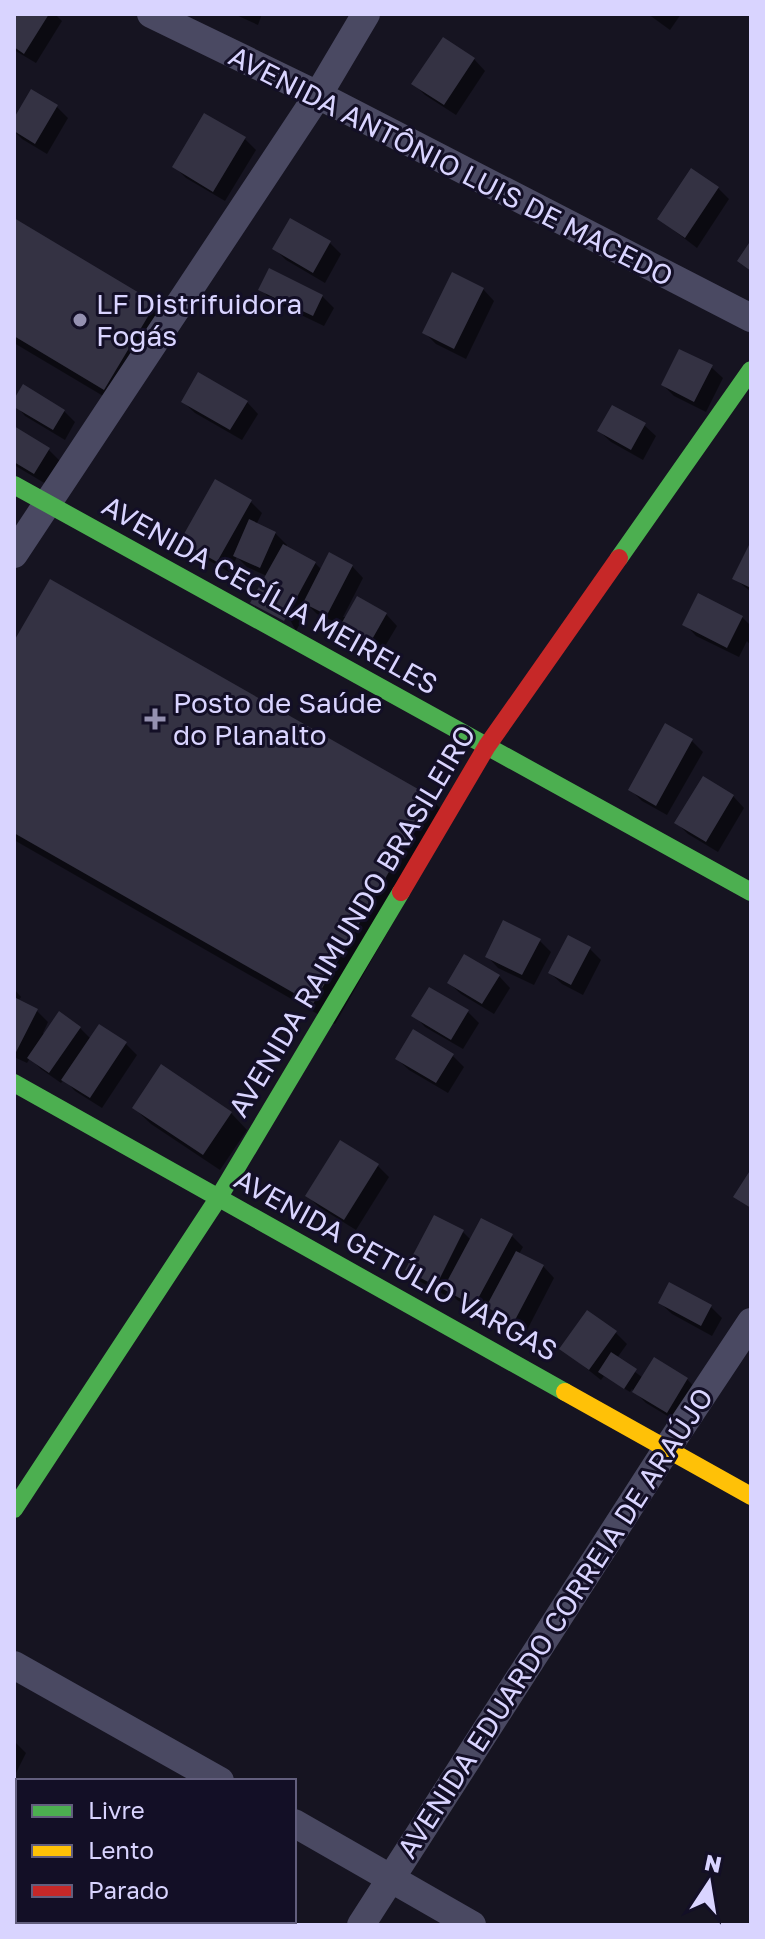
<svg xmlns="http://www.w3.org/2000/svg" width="765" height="1939" font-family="'Golos Text',sans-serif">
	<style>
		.shadow { fill: #0007 }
		.building { fill: #343243 }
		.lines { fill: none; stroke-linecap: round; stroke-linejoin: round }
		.street { stroke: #4a4962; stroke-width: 28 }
		.fast { stroke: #4caf50; stroke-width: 18 }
		.slow { stroke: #ffc107; stroke-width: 18 }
		.jam { stroke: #c62828; stroke-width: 18 }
		.poi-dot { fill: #9591b1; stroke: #130f26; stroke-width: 3 }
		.labels { text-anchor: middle; stroke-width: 6; stroke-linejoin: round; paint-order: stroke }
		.street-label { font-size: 28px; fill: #d9d4ff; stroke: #130f26 }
		.poi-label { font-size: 28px; fill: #d9d4ff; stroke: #130f26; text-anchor: start }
	</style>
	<rect width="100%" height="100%" fill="#161421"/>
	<path class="shadow" d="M14 14H55L62 21 36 63 14 50Z
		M234 14H262L258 25Z
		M648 14H681L670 30Z
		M474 59 485 71 456 115 425 95 414 84Z
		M32 92 57 107 68 118 47 154 22 139 14 131V122Z
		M245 139 256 150 225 201 186 178 174 166Z
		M718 188 729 199 697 248 659 219Z
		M291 220 330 243 341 254 325 283 286 260 275 249Z
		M14 221 154 304 176 326 125 409 14 343Z
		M261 289 322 296 334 308 324 326 272 301Z
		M483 289 494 301 466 359 436 344 425 333Z
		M711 367 723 378 706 412 674 396 663 385Z
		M183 402H247L258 414 242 440 195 413Z
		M14 403 64 411 75 422 65 440 25 416Z
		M644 425 656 436 643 460 611 442 599 431Z
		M14 429 49 450 60 461 46 484 14 465Z
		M251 502 262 513 256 525 275 533 287 545 285 548 315 563 322 570 352 566 363 578 343 617 386 614 397 626 381 653 353 637 340 624 317 614 309 606 296 631 267 576 247 567 237 557 229 572 194 552 182 541Z
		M751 545V592L734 578Z
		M742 617 751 626V646L747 641 739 657 696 636 685 624Z
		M14 645 431 799 452 820 335 1024 14 840Z
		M691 740 703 752 667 815 642 801 631 790Z
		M733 796 744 808 718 852 688 834 677 823Z
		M539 940 551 952 534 985 498 968 487 956Z
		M590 949 601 960 583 995 562 984 550 973Z
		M499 976 510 988 494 1014 461 994 449 983Z
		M14 989 21 997 18 1001 37 1011 48 1022 43 1033 45 1035 80 1028 91 1039 126 1044 137 1055 102 1108 75 1091 64 1079 61 1083 41 1069 30 1058 27 1063 14 1057Z
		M468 1012 479 1023 463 1049 425 1027 414 1015Z
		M452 1055 464 1067 448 1093 409 1070 397 1059Z
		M134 1108 231 1113 247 1130 220 1170 151 1124Z
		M378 1166 389 1177 356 1230 319 1207 308 1196Z
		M435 1218 463 1232 471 1240 512 1236 523 1247 519 1254 543 1266 554 1278 526 1332 500 1318 490 1308 486 1316 457 1300 449 1292 447 1296 419 1281 408 1270Z
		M660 1303 711 1307 722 1318 712 1336 672 1314Z
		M616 1333 627 1344 617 1358 643 1378 687 1379 698 1391 679 1423 646 1403 632 1389 630 1392 604 1376 601 1380 562 1349Z
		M14 1741 26 1753 14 1777Z"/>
	<path class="building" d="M14 14H49L24 54 14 47Z
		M443 37 475 58 444 105 411 84Z
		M31 89 58 105 35 144 14 131V118Z
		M204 113 246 137 213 192 172 167Z
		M691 168 719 187 685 238 657 219Z
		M14 218 156 303 104 390 14 336Z
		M290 218 331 241 313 273 272 249Z
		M751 240V271L737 261Z
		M269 268 323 295 313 316 258 290Z
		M452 272 484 288 454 349 422 333Z
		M679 349 713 365 694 402 661 385Z
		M198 372 248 401 230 430 181 402Z
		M23 384 65 410 53 430 14 407V399Z
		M612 405 646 423 631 450 597 431Z
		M14 426 50 448 34 474 14 462Z
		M215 479 252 500 217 562 180 541Z
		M249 519 276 532 260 568 233 556Z
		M751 541V588L732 579Z
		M283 544 316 562 284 621 250 603Z
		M329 552 353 565 327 615 303 603Z
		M50 579 432 797 313 1004 14 833V641Z
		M698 593 743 616 727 648 682 625Z
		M357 596 387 613 370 643 340 626Z
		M665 723 693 739 656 806 628 790Z
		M703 776 734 795 706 842 674 823Z
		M503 920 541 939 522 975 485 957Z
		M568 935 591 947 571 985 548 973Z
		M464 954 500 975 482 1004 447 983Z
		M429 987 469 1010 451 1040 411 1016Z
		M14 997 38 1009 14 1056Z
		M59 1011 81 1027 49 1073 27 1058Z
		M99 1024 127 1042 90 1098 61 1080Z
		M413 1029 454 1054 436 1083 395 1059Z
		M161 1064 232 1112 203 1155 132 1108Z
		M340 1140 379 1164 344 1220 305 1196Z
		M751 1169V1208L733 1197Z
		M434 1215 464 1230 436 1286 405 1270Z
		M481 1218 513 1234 474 1306 443 1289Z
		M516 1251 544 1265 514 1322 486 1307Z
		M669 1282 712 1305 701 1326 658 1303Z
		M587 1310 617 1331 589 1370 559 1349Z
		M611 1352 637 1369 624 1389 598 1372Z
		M654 1357 688 1378 667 1413 632 1392Z"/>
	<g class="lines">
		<path class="street" d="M151 14 318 95 751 318
			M14 554 318 95 366 14
			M14 1665 220 1781
			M294 1823 472 1925
			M361 1925 666 1450 751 1322"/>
		<path class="fast" d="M14 485 751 892
			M619 558 751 370
			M14 1083 565 1392
			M14 1509 219 1197 401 892"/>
		<path class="slow" d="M565 1392 751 1496"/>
		<path class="jam" d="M401 892 487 746 619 558"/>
	</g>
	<g class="poi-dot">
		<circle cx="80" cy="320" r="8"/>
		<path d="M151 707h8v8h8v8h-8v8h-8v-8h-8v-8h8z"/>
	</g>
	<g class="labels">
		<g class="street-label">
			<text transform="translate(451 166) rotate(27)" y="10">AVENIDA ANTÔNIO LUIS DE MACEDO</text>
			<text transform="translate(270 595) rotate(29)" y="10">AVENIDA CECÍLIA MEIRELES</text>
			<text transform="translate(352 921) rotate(-59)" y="10">AVENIDA RAIMUNDO BRASILEIRO</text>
			<text transform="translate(396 1265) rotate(29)" y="10">AVENIDA GETÚLIO VARGAS</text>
			<text transform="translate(555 1623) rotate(-57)" y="10">AVENIDA EDUARDO CORREIA DE ARAÚJO</text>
		</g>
		<g class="poi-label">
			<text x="96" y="314">LF Distrifuidora<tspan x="96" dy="32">Fogás</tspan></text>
			<text x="173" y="713">Posto de Saúde<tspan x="173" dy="32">do Planalto</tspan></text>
		</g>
	</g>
	<rect width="765" height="1939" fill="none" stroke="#d9d4ff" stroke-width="32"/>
	<rect x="16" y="1779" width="280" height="144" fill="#130f26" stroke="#625e7d" stroke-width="2"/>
	<rect x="32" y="1805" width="40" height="12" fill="#4caf50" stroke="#625e7d" stroke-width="2"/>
	<text x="88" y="1819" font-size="24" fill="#d9d4ff">Livre</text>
	<rect x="32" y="1845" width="40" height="12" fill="#ffc107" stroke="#625e7d" stroke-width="2"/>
	<text x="88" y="1859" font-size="24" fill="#d9d4ff">Lento</text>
	<rect x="32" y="1885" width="40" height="12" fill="#c62828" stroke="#625e7d" stroke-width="2"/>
	<text x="88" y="1899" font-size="24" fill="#d9d4ff">Parado</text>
	<g transform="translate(709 1883) rotate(12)" stroke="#130f26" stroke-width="6" paint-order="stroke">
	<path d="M0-6L14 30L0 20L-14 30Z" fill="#d9d4ff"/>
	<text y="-12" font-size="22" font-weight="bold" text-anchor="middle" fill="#d9d4ff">N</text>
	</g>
</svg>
